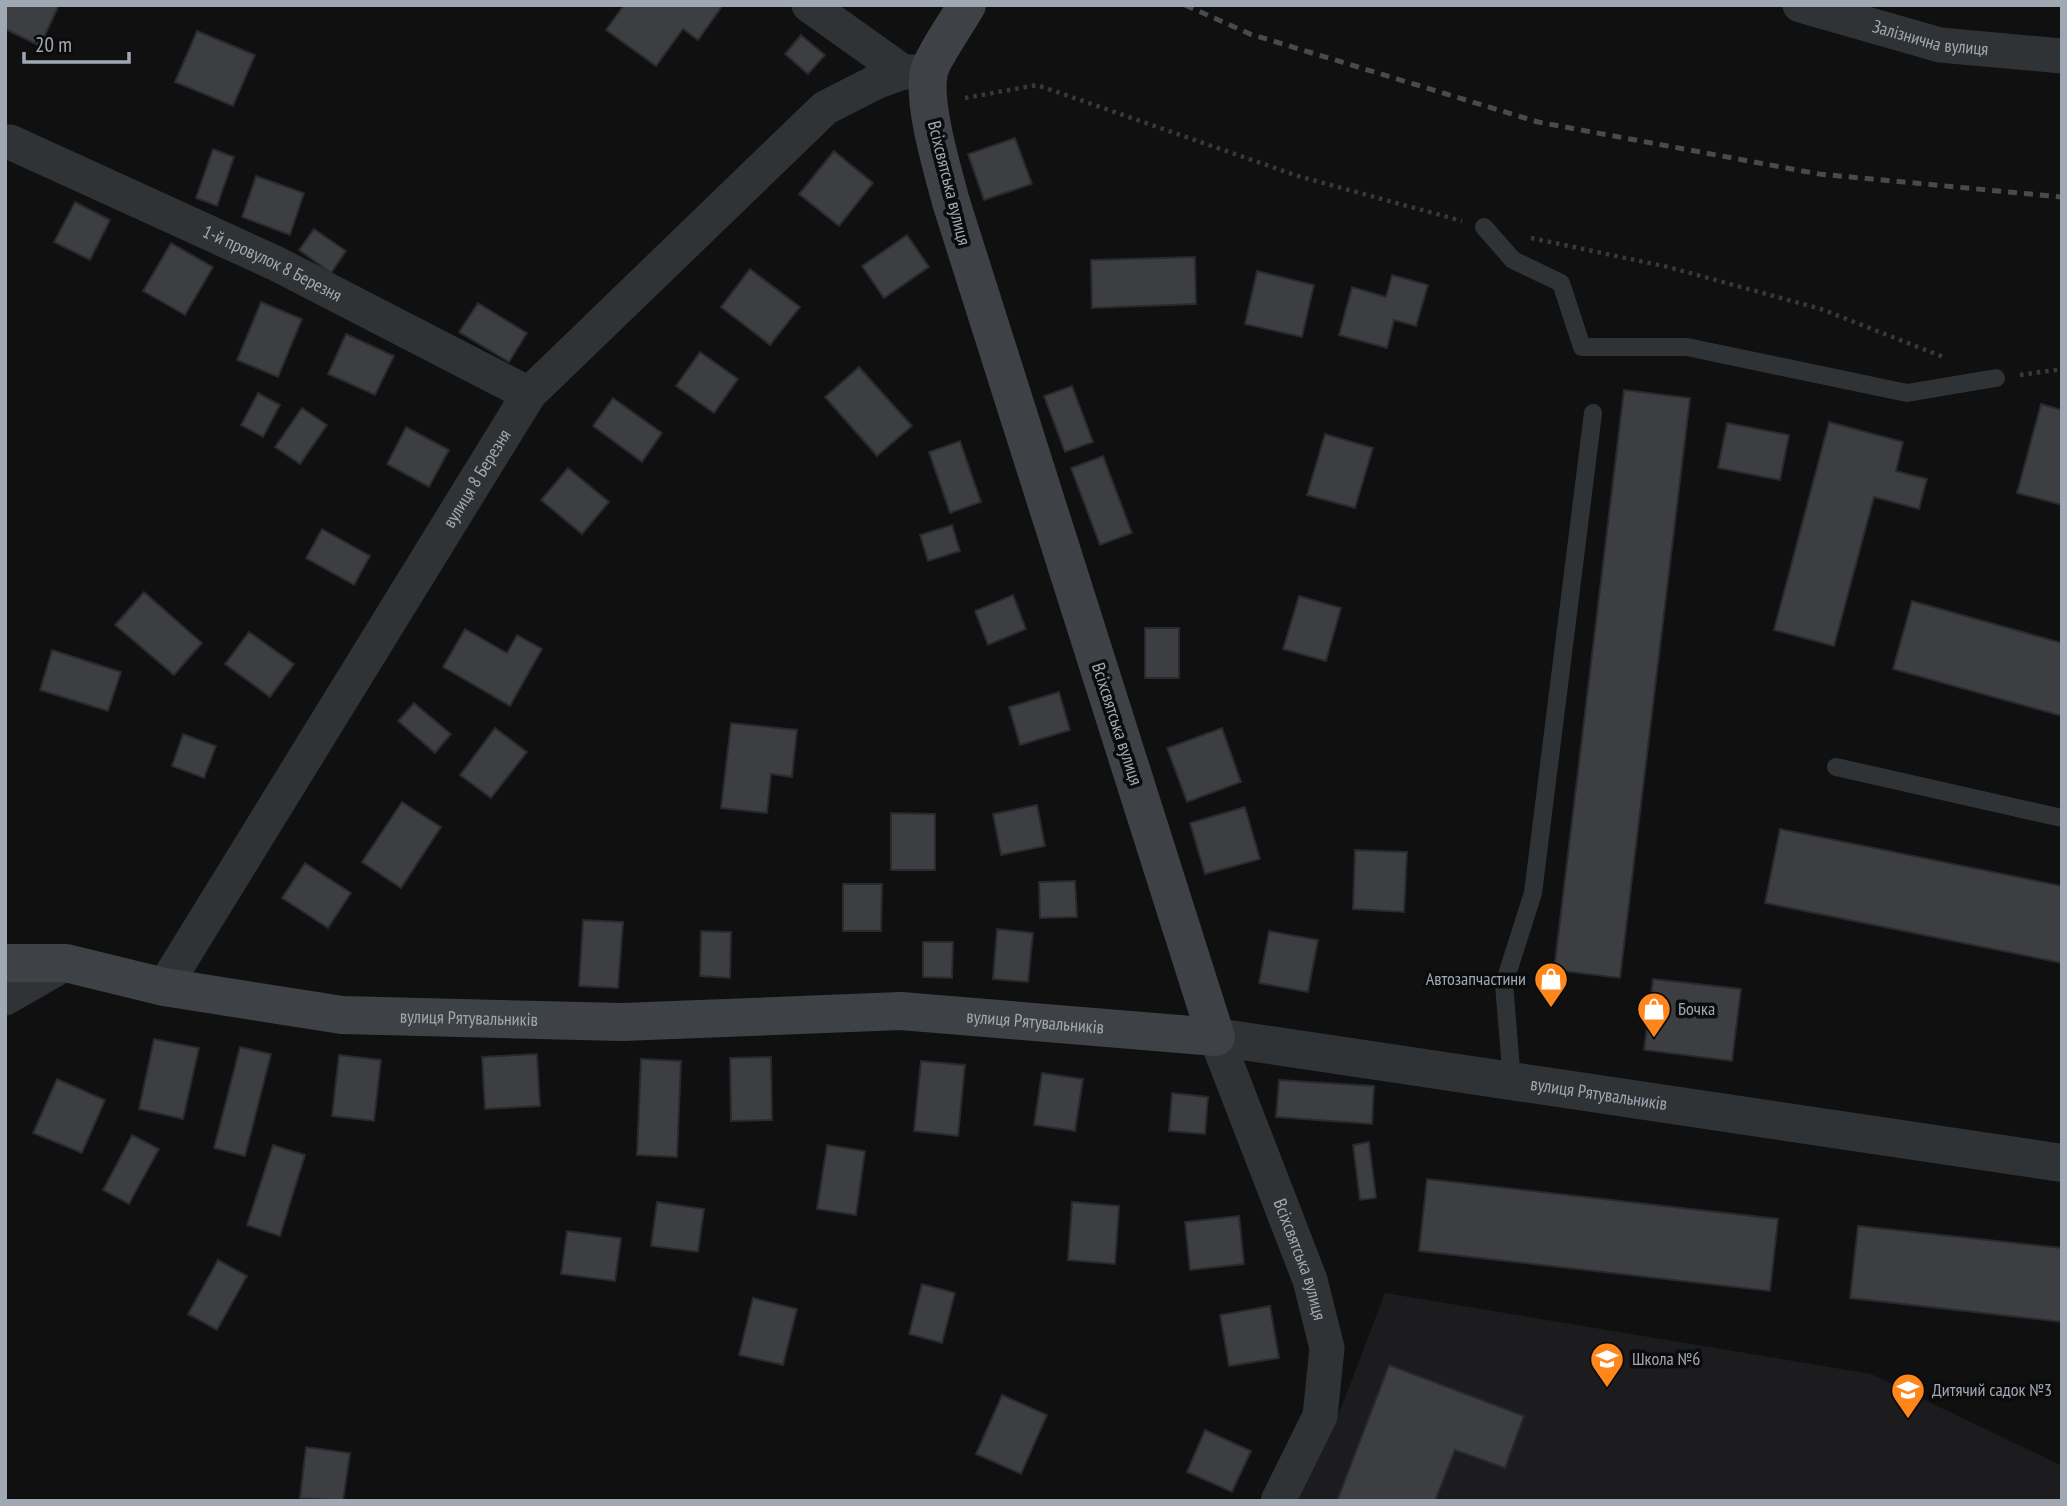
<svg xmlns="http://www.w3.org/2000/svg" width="2067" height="1506" font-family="'PT Sans Narrow',sans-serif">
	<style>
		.built { fill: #1c1c1e }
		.building { fill: #3c3e41; stroke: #292a2d; stroke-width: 2 }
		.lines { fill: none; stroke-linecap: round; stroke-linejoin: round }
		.path { stroke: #363a3e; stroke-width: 4.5; stroke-dasharray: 3.5 5; stroke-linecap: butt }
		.service { stroke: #303336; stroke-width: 18 }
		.minor { stroke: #303336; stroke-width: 35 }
		.tertiary { stroke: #303336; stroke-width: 38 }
		.secondary { stroke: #3e4247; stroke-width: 38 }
		.rail { stroke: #474b50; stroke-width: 5; stroke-dasharray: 9 7; stroke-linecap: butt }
		.labels { text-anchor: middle; stroke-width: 7; stroke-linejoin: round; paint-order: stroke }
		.street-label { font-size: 18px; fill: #a0a9b3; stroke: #0b0b0c }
		.poi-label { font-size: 18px; fill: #a0a9b3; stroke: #0b0b0c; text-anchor: start }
	</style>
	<rect width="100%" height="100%" fill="#101011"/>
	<path class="built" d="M1385 1293 1871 1374 2062 1466V1501H1297L1343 1403Z"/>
	<path class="building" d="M5 5H59L40 46 5 29Z
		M624 5H723L698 40 683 29 656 66 606 30Z
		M197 31 255 55 233 106 175 82Z
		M801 35 825 55 808 74 785 54Z
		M1015 138 1032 184 984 200 968 154Z
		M213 149 234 157 217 206 196 198Z
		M834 151 873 183 839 226 799 194Z
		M256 176 304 193 290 235 242 217Z
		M75 202 110 220 90 260 54 242Z
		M314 229 346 251 331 273 299 250Z
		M907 235 929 267 884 298 862 266Z
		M171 243 213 267 185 315 143 291Z
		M1195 257 1196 304 1092 308 1091 260Z
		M750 269 800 307 770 345 721 307Z
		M1257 271 1314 285 1302 337 1245 324Z
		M1392 275 1428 285 1416 326 1394 320 1387 348 1339 335 1352 287 1386 297Z
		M261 302 302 319 278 377 237 360Z
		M478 303 527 333 509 362 459 332Z
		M346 334 394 356 375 395 328 374Z
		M700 352 738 379 714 413 676 386Z
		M859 367 912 426 877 456 825 397Z
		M1072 386 1093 442 1065 452 1044 396Z
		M1624 390 1690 398 1620 978 1554 970Z
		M258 393 280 405 263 437 241 425Z
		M613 398 662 433 642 462 593 426Z
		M2041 404 2062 410V505L2017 493Z
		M302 408 327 425 300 464 275 447Z
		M1829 422 1903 442 1896 471 1927 479 1919 509 1874 497 1834 646 1774 630Z
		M1727 423 1789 435 1780 480 1718 468Z
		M406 427 449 450 429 487 387 464Z
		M1325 434 1373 448 1355 508 1307 495Z
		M960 441 981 502 950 513 929 452Z
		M1103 456 1132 533 1100 545 1071 468Z
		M568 468 609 502 582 534 541 500Z
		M952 525 960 551 928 561 920 535Z
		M322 529 370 556 354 585 306 558Z
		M144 592 202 643 174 675 115 625Z
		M1013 595 1026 629 988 645 975 611Z
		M1299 596 1341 608 1326 661 1283 649Z
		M1912 601 2062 643V716L1893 669Z
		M1145 628H1179V678H1145Z
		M465 629 507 653 517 635 542 649 510 706 443 667Z
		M249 632 294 664 270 697 225 664Z
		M52 650 121 672 108 711 40 690Z
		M1059 692 1070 730 1020 745 1009 707Z
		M414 703 451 734 435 753 398 721Z
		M731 723 797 730 792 777 771 774 767 813 721 808Z
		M495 728 527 752 491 798 460 775Z
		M1222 728 1241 782 1187 802 1167 748Z
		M183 734 216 746 204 778 172 766Z
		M402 802 441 827 401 888 362 862Z
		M1037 805 1045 846 1001 855 993 814Z
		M1245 807 1260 859 1205 874 1190 823Z
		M891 813 935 814V870H891Z
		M1780 829 2062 886V963L1765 903Z
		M1355 850 1407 852 1404 912 1353 909Z
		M305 863 351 893 328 928 282 898Z
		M1075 881 1077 917 1040 918 1039 882Z
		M843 884H882L881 931H843Z
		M583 920 623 922 618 988 579 986Z
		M997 929 1033 933 1028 982 993 979Z
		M701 931 731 932 730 978 700 976Z
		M1269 931 1318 940 1308 992 1259 983Z
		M923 942H953L952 978 923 977Z
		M1653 979 1741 989 1732 1061 1644 1050Z
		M154 1039 199 1048 183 1119 139 1109Z
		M240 1047 271 1054 245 1156 214 1148Z
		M537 1054 540 1106 485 1109 482 1057Z
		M339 1055 381 1060 374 1121 332 1116Z
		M771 1057 772 1120 731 1121 730 1058Z
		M641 1059 681 1061 677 1157 637 1155Z
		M921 1061 965 1065 958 1136 914 1131Z
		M1042 1073 1083 1079 1075 1131 1034 1125Z
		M57 1079 105 1100 82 1153 33 1133Z
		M1279 1080 1374 1086 1372 1124 1276 1117Z
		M1172 1093 1208 1097 1205 1134 1169 1131Z
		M132 1135 159 1149 129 1204 103 1190Z
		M1369 1142 1376 1198 1360 1200 1353 1145Z
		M273 1145 305 1155 280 1236 247 1225Z
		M827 1145 865 1151 856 1215 817 1209Z
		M1427 1179 1778 1219 1770 1291 1419 1251Z
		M657 1202 704 1209 698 1252 651 1246Z
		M1072 1202 1119 1206 1115 1264 1068 1260Z
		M1239 1216 1244 1264 1190 1270 1185 1222Z
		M1858 1226 2062 1248V1322L1850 1298Z
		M567 1231 621 1238 615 1281 561 1274Z
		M218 1260 247 1276 217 1330 188 1314Z
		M922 1284 955 1293 942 1343 909 1334Z
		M753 1298 797 1309 783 1365 739 1355Z
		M1270 1306 1279 1358 1229 1366 1220 1315Z
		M1389 1365 1524 1416 1505 1468 1455 1450 1435 1501H1337Z
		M1002 1395 1047 1415 1021 1474 976 1454Z
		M1205 1430 1251 1451 1232 1492 1187 1472Z
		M306 1447 350 1453 343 1501 300 1498Z"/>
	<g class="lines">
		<path class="path" d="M965 98 1037 85 1298 176 1462 221
			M1531 238 1668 267 1821 309 1946 358
			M2020 375 2062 369"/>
		<path class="service" d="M1484 227 1513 260 1561 283 1582 347H1687L1907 393 1996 378
			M1836 767 2062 818
			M1512 1081 1504 984 1533 893 1593 413"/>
		<g class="minor">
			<path d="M809 5 903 72H920"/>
			<path id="s1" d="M1800 5 1940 45 2062 56"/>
			<path id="s2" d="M10 142 275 263 529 394"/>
			<path id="s3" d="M164 987 529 394 825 108 878 81 903 72"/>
			<path d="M5 998 66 963"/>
			<path id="s4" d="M1216 1037 1310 1280 1327 1348 1320 1416 1278 1501"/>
		</g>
		<path class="tertiary" id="s5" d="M1216 1037 2062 1163"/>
		<path class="secondary" id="s6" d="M5 963H66L164 987 342 1015 622 1022 901 1011 1216 1037 951 202C943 171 922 103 929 72 931 60 959 19 967 5"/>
		<path class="rail" d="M1185 5 1250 34 1538 122 1819 174 2062 197"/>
	</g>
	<defs>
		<g id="shop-pin" transform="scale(1.75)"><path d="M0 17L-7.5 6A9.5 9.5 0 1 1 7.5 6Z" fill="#ff861a" stroke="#0b0b0c"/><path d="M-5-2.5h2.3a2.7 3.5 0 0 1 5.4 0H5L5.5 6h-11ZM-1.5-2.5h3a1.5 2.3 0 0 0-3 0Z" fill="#fff"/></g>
		<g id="school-pin" transform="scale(1.75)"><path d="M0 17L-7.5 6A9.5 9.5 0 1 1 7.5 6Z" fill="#ff861a" stroke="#0b0b0c"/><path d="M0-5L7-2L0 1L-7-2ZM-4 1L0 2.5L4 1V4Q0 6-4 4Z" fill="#fff"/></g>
	</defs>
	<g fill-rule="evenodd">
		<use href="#shop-pin" x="1551" y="979"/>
		<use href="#shop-pin" x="1654" y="1009"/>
		<use href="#school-pin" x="1607" y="1359"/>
		<use href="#school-pin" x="1908" y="1390"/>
	</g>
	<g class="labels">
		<g class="street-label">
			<text dy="6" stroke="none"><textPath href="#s1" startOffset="135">Залізнична вулиця</textPath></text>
			<text transform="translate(949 183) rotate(76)" y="6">Всіхсвятська вулиця</text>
			<text dy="6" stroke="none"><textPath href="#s2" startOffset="289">1-й провулок 8 Березня</textPath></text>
			<text dy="6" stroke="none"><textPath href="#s3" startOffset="597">вулиця 8 Березня</textPath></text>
			<text transform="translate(1117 724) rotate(72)" y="6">Всіхсвятська вулиця</text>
			<text dy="6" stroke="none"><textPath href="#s6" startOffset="469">вулиця Рятувальників</textPath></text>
			<text dy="6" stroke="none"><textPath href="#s6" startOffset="1036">вулиця Рятувальників</textPath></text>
			<text dy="6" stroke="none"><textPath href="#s5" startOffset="387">вулиця Рятувальників</textPath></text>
			<text dy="6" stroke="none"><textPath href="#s4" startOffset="238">Всіхсвятська вулиця</textPath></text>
		</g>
		<g class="poi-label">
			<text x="1526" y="985" text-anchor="end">Автозапчастини</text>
			<text x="1678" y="1015">Бочка</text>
			<text x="1632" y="1365">Школа №6</text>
			<text x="1932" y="1396">Дитячий садок №3</text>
		</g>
	</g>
	<rect width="2067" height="1506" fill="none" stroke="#a0a9b3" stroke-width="14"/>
	<path d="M24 52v10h105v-10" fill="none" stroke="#a0a9b3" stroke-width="3.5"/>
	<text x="35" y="52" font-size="21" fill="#a0a9b3" stroke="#0b0b0c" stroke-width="5" paint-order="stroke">20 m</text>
</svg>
